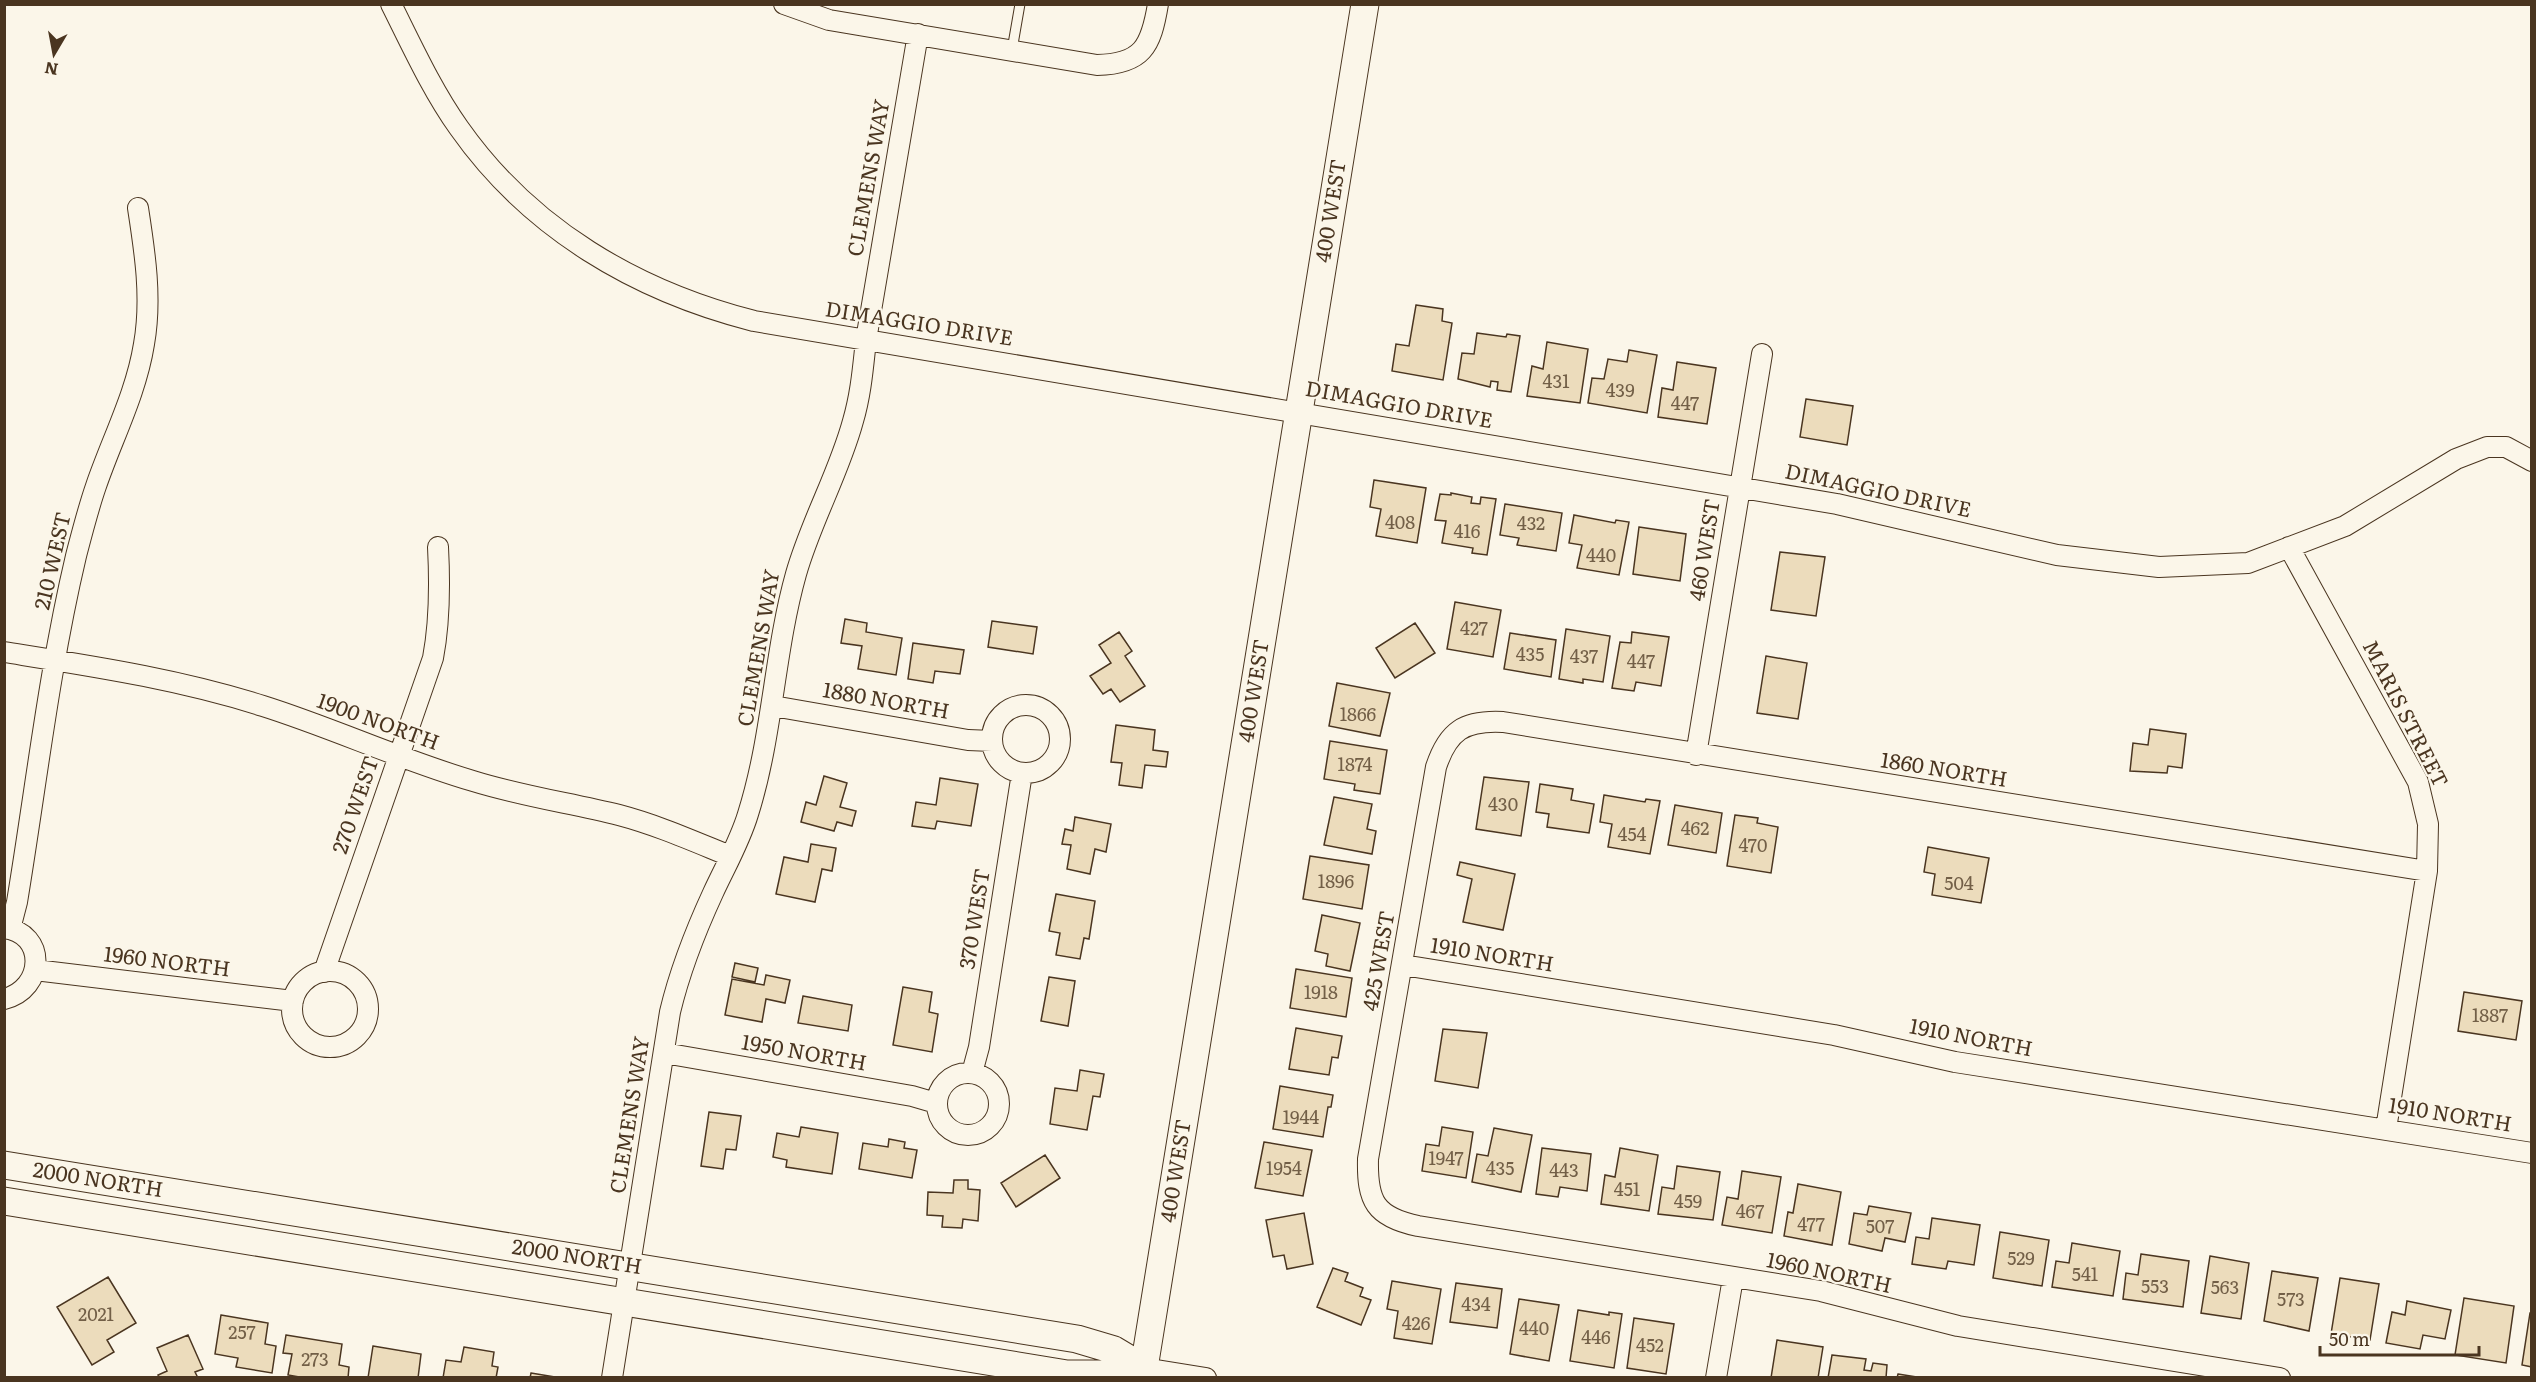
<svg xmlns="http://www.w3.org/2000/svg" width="2536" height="1382" font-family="Literata,serif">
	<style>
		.building { fill: #ecdcbc; stroke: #4a3520; stroke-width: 1.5 }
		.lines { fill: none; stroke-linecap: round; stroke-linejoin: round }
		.lane-casing { stroke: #4a3520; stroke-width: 11 }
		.street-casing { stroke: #4a3520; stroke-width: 22 }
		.secondary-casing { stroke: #4a3520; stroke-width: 29 }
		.lane { stroke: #fbf6e9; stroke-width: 9 }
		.street { stroke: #fbf6e9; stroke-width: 20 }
		.secondary { stroke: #fbf6e9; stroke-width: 27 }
		.labels { text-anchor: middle; stroke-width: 4.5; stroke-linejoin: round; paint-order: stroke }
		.number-label { font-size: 18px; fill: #725f47 }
		.street-label { font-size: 21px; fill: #4a3520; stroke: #fbf6e9 }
	</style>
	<rect width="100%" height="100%" fill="#fbf6e9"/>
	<path class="building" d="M1416 305 1443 309 1442 321 1452 323 1443 380 1392 371 1396 344 1409 346Z
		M1477 333 1506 337 1507 334 1520 336 1511 392 1497 390 1498 382 1491 381 1490 387 1458 379 1462 353 1474 354Z
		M1547 342 1588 349 1580 403 1527 396 1532 366 1543 369Z
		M1629 350 1657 355 1647 413 1588 403 1592 378 1604 379 1608 359 1627 362Z
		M1677 362 1716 368 1707 424 1658 417 1662 388 1673 390Z
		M1806 399 1853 406 1847 445 1800 437Z
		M1374 480 1426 488 1417 543 1376 536 1381 509 1370 507Z
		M1451 493 1472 497 1471 503 1480 504 1481 497 1496 499 1487 555 1472 553 1473 548 1442 543 1446 521 1435 520 1440 494 1451 495Z
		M1505 504 1562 513 1556 551 1517 545 1519 538 1500 535Z
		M1574 515 1615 523 1616 520 1629 522 1619 575 1577 568 1582 545 1569 543Z
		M1639 527 1686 534 1680 581 1633 574Z
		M1780 552 1825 557 1816 616 1771 610Z
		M1455 602 1501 610 1493 657 1447 649Z
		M845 619 867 623 866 632 902 638 896 675 858 669 862 646 841 643Z
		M992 621 1037 627 1033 654 988 647Z
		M1415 623 1435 653 1395 678 1376 648Z
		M1566 629 1610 636 1603 682 1583 679V683L1559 679Z
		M1119 632 1132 651 1125 656 1145 686 1120 702 1111 689 1103 694 1090 676 1111 663 1099 645Z
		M1632 632 1669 637 1661 686 1636 682 1634 691 1612 688 1620 642 1631 643Z
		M1510 633 1556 640 1551 677 1504 669Z
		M913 643 964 650 960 674 935 671 933 683 908 679Z
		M1766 656 1807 663 1798 719 1757 713Z
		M1337 683 1390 693 1380 736 1329 726Z
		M1116 725 1155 730 1153 750 1168 752 1166 767 1145 765 1142 788 1119 785 1122 763 1111 762Z
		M2150 729 2186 734 2182 768 2168 766 2167 773 2130 771 2133 743 2148 745Z
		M1330 741 1387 750 1380 794 1354 790 1355 784 1324 779Z
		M824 776 847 783 840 807 856 811 852 826 837 822 834 831 801 822 806 802 816 805Z
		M1484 777 1529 782 1521 836 1476 829Z
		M940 778 978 784 971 826 937 821 935 829 912 826 916 802 936 805Z
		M1540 784 1573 789 1571 800 1594 804 1589 833 1547 827 1549 814 1536 812Z
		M1604 795 1645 802 1646 799 1660 801 1650 854 1608 847 1612 824 1600 822Z
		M1334 797 1372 804 1367 829 1376 831 1372 854 1324 845Z
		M1675 805 1722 813 1716 853 1668 845Z
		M1735 815 1758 818 1757 823 1778 827 1771 873 1727 866Z
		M1075 817 1111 824 1106 852 1095 849 1090 874 1067 869 1071 845 1062 844 1065 829 1073 831Z
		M811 844 836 848 832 871 822 869 815 902 776 894 784 857 808 862Z
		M1928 847 1989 858 1981 903 1932 895 1935 874 1924 872Z
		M1310 856 1369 865 1362 909 1303 899Z
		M1460 862 1515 874 1503 930 1463 922 1472 879 1457 875Z
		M1056 894 1095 901 1089 939 1084 938 1080 959 1056 955 1060 933 1049 931Z
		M1322 915 1360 923 1350 971 1326 966 1328 954 1315 951Z
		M735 963 758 968 755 982 732 977Z
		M1296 969 1352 978 1346 1017 1290 1008Z
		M766 975 790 980 785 1003 766 999 762 1022 725 1015 732 979 764 985Z
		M1049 977 1075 981 1068 1026 1041 1021Z
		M903 987 932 992 929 1012 938 1014 932 1052 893 1045Z
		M2464 992 2522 1001 2516 1040 2458 1031Z
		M803 996 852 1005 848 1031 798 1023Z
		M1296 1028 1342 1036 1338 1058 1332 1057 1329 1075 1289 1069Z
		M1443 1029 1487 1033 1478 1088 1435 1081Z
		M1080 1070 1104 1074 1100 1097 1093 1096 1087 1130 1050 1124 1055 1088 1077 1091Z
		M1280 1086 1333 1095 1331 1107H1328L1323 1137 1273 1129Z
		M709 1112 741 1116 736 1150 726 1149 723 1169 701 1166Z
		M801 1127 838 1133 832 1174 786 1167 787 1160 773 1157 777 1133 799 1137Z
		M1442 1127 1473 1132 1466 1178 1422 1171 1426 1144 1439 1146Z
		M1494 1128 1532 1135 1521 1192 1472 1182 1477 1154 1488 1156Z
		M889 1139 905 1142 904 1148 917 1150 912 1178 859 1169 863 1143 888 1147Z
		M1264 1142 1312 1150 1303 1196 1255 1188Z
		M1542 1148 1591 1154 1587 1191 1560 1187 1558 1197 1536 1194Z
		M1620 1148 1658 1155 1649 1211 1601 1204 1605 1175 1615 1177Z
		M1045 1155 1060 1178 1016 1207 1001 1183Z
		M1677 1166 1720 1172 1713 1220 1658 1214 1662 1187 1674 1189Z
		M1742 1171 1781 1177 1772 1233 1722 1225 1727 1197 1738 1199Z
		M954 1180H968V1189L980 1190 978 1221 963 1219 962 1228 942 1227 943 1216 927 1215 928 1192 953 1193Z
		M1798 1184 1841 1192 1832 1245 1784 1236 1788 1212 1793 1213Z
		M1869 1206 1911 1213 1905 1242 1885 1238 1882 1251 1849 1244 1854 1213 1867 1215Z
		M1304 1213 1313 1264 1287 1269 1284 1255 1273 1257 1266 1220Z
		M1932 1218 1980 1225 1974 1265 1948 1261 1946 1269 1912 1264 1916 1237 1929 1239Z
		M2000 1232 2049 1240 2042 1286 1993 1278Z
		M2072 1243 2120 1251 2113 1296 2052 1287 2056 1261 2069 1263Z
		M2141 1254 2189 1261 2183 1307 2123 1299 2126 1273 2138 1275Z
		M2210 1256 2249 1263 2241 1319 2201 1313Z
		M1333 1268 1348 1273 1345 1281 1363 1288 1360 1296 1371 1300 1361 1325 1317 1307Z
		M2272 1271 2318 1278 2309 1331 2264 1321Z
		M108 1277 136 1323 107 1340 114 1352 92 1365 57 1307Z
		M2340 1278 2379 1284 2370 1340 2331 1334Z
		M1392 1281 1441 1289 1432 1344 1394 1338 1398 1311 1387 1309Z
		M1456 1283 1502 1289 1497 1328 1450 1322Z
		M2464 1298 2514 1306 2506 1363 2455 1355Z
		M1519 1299 1559 1305 1549 1361 1510 1354Z
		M2407 1301 2451 1310 2445 1339 2423 1335 2420 1349 2386 1343 2392 1312 2405 1315Z
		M1578 1310 1609 1315V1312L1622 1314 1614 1368 1570 1361Z
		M2530 1313H2532V1367L2522 1365Z
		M221 1315 268 1323 265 1344 276 1346 272 1373 236 1367 238 1358 215 1354Z
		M1634 1318 1674 1324 1666 1374 1627 1368Z
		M188 1335 203 1369 195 1372 198 1378H160L158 1375 167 1371 157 1348Z
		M286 1335 342 1344 339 1365 349 1367 348 1378H305L288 1375 292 1354 283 1353Z
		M1777 1340 1823 1347 1818 1378H1771Z
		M373 1346 421 1354 418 1378H368Z
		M464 1347 494 1352 492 1366 498 1367 496 1378H443L446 1360 461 1362Z
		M1832 1355 1866 1359 1864 1370 1871 1371 1873 1363 1887 1365 1886 1378H1828Z
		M531 1373 561 1378H530Z
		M1898 1374 1923 1378H1897Z"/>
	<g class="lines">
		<g class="lane-casing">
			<path id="lane" d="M1012 50 1020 4"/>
		</g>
		<g class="street-casing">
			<path id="street" d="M391 4C412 46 432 90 459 128 530 229 636 291 754 321L1837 504 2057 555 2159 567 2248 563 2345 526 2456 459 2487 447H2506L2532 461
				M784 4 829 20 1097 65C1142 64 1151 47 1158 4
				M2289 547 2418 782 2428 824 2427 871 2386 1129
				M4 652C91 666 179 679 263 706 333 728 401 760 473 781 521 796 570 803 619 815 657 825 693 841 730 856
				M992 739a34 34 0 1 1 68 0a34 34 0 1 1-68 0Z
				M773 706 968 740 992 741
				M1696 755 1762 354
				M4 928C47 933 45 989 4 999
				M10 929 17 902C36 787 49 670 76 556 82 533 88 509 96 486 112 439 136 394 144 344 152 299 145 253 138 208
				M1403 965 1834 1035 1955 1062 2532 1153
				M35 970 293 1001
				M292 1009a38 38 0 1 1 76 0a38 38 0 1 1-76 0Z
				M324 972 433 658C440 621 440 585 438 547
				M664 1053 912 1096 936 1103
				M937 1104a31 31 0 1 1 62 0a31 31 0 1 1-62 0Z
				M972 1073 979 1047 1022 773
				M612 1378 670 1012C680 970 695 932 713 893 725 867 740 841 748 814 773 735 774 652 796 574 811 521 839 473 853 421 861 394 863 367 866 340L918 34
				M1143 1378 1144 1368 1206 1378
				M1716 1378 1733 1278
				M2280 1378 1958 1326 1821 1291 1418 1226C1375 1217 1367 1201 1368 1159L1436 767C1448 731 1464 720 1503 722L2427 871"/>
		</g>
		<g class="secondary-casing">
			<path id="secondary" d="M4 1165 1077 1339 1114 1350 1144 1368
				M4 1201 1067 1374H1102L1144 1368
				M1144 1368 1365 4"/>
		</g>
		<use href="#lane" class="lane"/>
		<use href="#street" class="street"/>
		<use href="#secondary" class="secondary"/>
	</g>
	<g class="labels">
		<g class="number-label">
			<text x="1556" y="388">431</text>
			<text x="1620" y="397">439</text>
			<text x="1685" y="410">447</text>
			<text x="1400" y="529">408</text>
			<text x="1531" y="530">432</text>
			<text x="1467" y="538">416</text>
			<text x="1601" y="562">440</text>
			<text x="1474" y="635">427</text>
			<text x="1530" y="661">435</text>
			<text x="1584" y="663">437</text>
			<text x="1641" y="668">447</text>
			<text x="1358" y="721">1866</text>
			<text x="1355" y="771">1874</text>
			<text x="1503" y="811">430</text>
			<text x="1695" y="835">462</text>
			<text x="1632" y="841">454</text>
			<text x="1753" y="852">470</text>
			<text x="1336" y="888">1896</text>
			<text x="1959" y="890">504</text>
			<text x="1321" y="999">1918</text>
			<text x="2490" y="1022">1887</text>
			<text x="1301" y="1124">1944</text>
			<text x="1446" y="1165">1947</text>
			<text x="1284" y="1175">1954</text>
			<text x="1500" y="1175">435</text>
			<text x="1564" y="1177">443</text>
			<text x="1627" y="1196">451</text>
			<text x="1688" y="1208">459</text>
			<text x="1750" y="1218">467</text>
			<text x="1811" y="1231">477</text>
			<text x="1880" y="1233">507</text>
			<text x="2021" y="1265">529</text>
			<text x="2085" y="1281">541</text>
			<text x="2155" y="1293">553</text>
			<text x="2225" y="1294">563</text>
			<text x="2291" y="1306">573</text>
			<text x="1476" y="1311">434</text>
			<text x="96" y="1321">2021</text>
			<text x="1416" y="1330">426</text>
			<text x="1534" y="1335">440</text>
			<text x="242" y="1339">257</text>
			<text x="1596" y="1344">446</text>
			<text x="1650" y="1352">452</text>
			<text x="315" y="1366">273</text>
		</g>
		<g class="street-label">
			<text transform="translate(869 178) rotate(-80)" y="7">CLEMENS WAY</text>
			<text transform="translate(1331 211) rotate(-81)" y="7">400 WEST</text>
			<text transform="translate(919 324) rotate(9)" y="7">DIMAGGIO DRIVE</text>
			<text transform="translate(1399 405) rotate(10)" y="7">DIMAGGIO DRIVE</text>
			<text transform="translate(1878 491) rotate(12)" y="7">DIMAGGIO DRIVE</text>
			<text transform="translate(1705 550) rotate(-81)" y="7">460 WEST</text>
			<text transform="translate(53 561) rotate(-77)" y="7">210 WEST</text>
			<text transform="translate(759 648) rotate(-80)" y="7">CLEMENS WAY</text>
			<text transform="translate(1254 691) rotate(-81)" y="7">400 WEST</text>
			<text transform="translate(886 701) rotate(10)" y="7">1880 NORTH</text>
			<text transform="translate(2405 714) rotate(63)" y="7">MARIS STREET</text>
			<text transform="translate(378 722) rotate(20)" y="7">1900 NORTH</text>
			<text transform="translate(1944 770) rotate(9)" y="7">1860 NORTH</text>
			<text transform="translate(356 805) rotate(-71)" y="7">270 WEST</text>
			<text transform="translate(975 919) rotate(-81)" y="7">370 WEST</text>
			<text transform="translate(1492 955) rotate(9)" y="7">1910 NORTH</text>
			<text transform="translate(1379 961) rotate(-80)" y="7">425 WEST</text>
			<text transform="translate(167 962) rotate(7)" y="7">1960 NORTH</text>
			<text transform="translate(1971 1038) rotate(11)" y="7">1910 NORTH</text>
			<text transform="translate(804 1053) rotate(10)" y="7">1950 NORTH</text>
			<text transform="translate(630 1115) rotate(-81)" y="7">CLEMENS WAY</text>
			<text transform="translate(2450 1115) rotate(9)" y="7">1910 NORTH</text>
			<text transform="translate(1176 1171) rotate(-81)" y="7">400 WEST</text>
			<text transform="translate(98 1180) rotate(9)" y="7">2000 NORTH</text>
			<text transform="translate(577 1257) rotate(9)" y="7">2000 NORTH</text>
			<text transform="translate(1829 1273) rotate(12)" y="7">1960 NORTH</text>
		</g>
	</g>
	<rect width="2536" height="1382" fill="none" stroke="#4a3520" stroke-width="12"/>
	<g transform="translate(54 54) rotate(190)" stroke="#fbf6e9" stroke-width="4.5" paint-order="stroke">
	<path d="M0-4.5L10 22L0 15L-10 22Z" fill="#4a3520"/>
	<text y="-9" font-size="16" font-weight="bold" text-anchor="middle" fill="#4a3520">N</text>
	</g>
	<path d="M2320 1346v9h159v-9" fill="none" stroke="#4a3520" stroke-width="3"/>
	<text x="2329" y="1346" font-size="18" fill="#4a3520" stroke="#fbf6e9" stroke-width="4.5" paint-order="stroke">50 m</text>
</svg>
